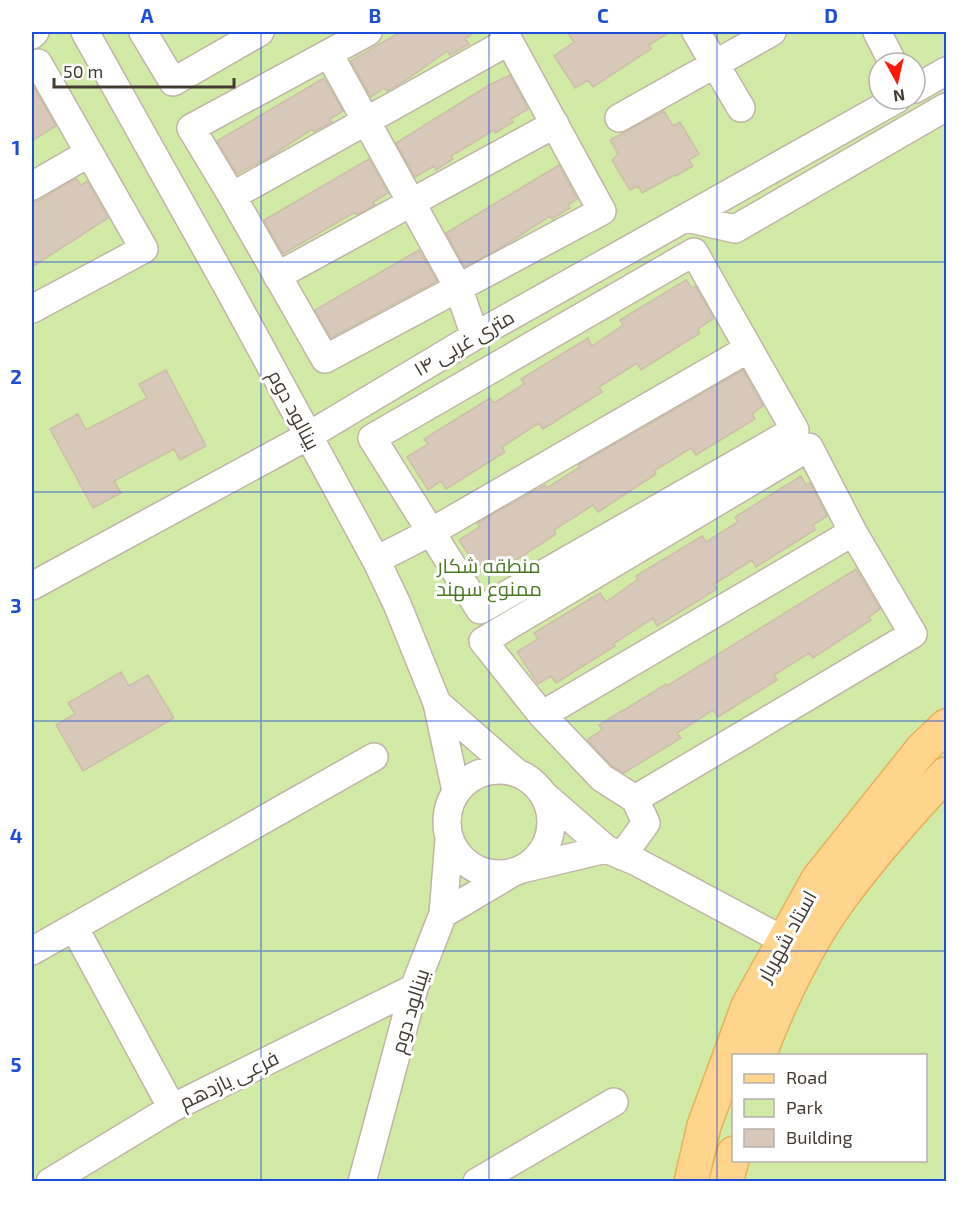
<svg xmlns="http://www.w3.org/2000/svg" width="978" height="1213" font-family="'Exo 2',Cairo,sans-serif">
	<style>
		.green { fill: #d1eaa6; fill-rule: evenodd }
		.building { fill: #d7c8b9; stroke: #cfbda9; stroke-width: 1.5 }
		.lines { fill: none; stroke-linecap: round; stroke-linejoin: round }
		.minor-casing { stroke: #c0b5a6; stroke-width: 30 }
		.major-casing { stroke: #eab057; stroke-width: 36 }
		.minor { stroke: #fff; stroke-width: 27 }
		.major { stroke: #ffd48d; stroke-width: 33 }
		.grid { fill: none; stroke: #1d4ed8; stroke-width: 1.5; stroke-opacity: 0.55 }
		.labels { text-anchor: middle; stroke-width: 6; stroke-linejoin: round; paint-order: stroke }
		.street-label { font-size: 20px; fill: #433b32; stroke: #fff }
		.park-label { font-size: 20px; fill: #4b7723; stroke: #fff }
		.neatline { fill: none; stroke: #1d4ed8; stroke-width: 2 }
		.grid-label { font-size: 20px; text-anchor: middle; font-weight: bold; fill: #1d4ed8 }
	</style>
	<rect width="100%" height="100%" fill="#f2ebe1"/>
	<path class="green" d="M32 32H946V1181H32ZM879 63H915V99H879ZM734 1056H926V1160H734Z"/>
	<path class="building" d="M400 32H475L465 39 469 44 450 55 447 51 406 80 387 91 384 88 371 97 351 61Z
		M567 32H670L649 45 651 49 593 87 588 80 575 88 554 56 574 42Z
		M510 75 528 109 511 119 513 122 495 133 494 130 451 156 453 159 436 170 434 166 415 177 396 143 489 85Z
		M324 78 343 111 330 119 332 122 314 132 312 129 271 156 237 174 217 141Z
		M32 84 56 126 32 141Z
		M664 111 673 126 680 122 699 154 689 160 693 166 676 176 675 175 642 193 638 186 630 190 612 160 618 154 610 140Z
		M369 159 388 193 373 202 375 205 357 215 355 212 283 254 264 220Z
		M559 165 577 199 568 205 570 208 552 219 550 216 507 244 465 267 446 233Z
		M76 178 81 185 87 181 108 218 32 267V202L40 200Z
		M419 250 437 281 331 338 315 310Z
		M686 280 692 288 695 286 714 318 698 329 700 333 641 370 637 363 599 387 602 392 543 429 539 423 502 447 505 452 446 489 441 481 428 490 407 457 428 444 424 439 490 398 494 403 524 384 521 379 588 338 592 346 623 325 620 320Z
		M166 370 206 446 180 460 174 449 114 481 121 493 93 508 50 429 78 414 86 430 147 398 139 384Z
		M743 370 763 406 752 414 755 419 696 455 691 448 654 471 656 474 598 512 593 505 554 530 556 534 498 572 493 564 480 572 459 540 480 527 477 523 545 485 547 488 580 467 578 465Z
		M801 476 806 485 810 483 827 516 813 525 815 530 756 567 752 560 714 584 717 589 657 626 653 618 613 644 615 646 556 683 551 676 538 684 517 652 538 639 534 633 600 593 606 602 638 579 636 576 702 536 706 542 738 522 735 517Z
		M856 569 880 609 869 617 871 620 813 658 809 653 774 675 777 680 718 717 713 710 677 733 681 738 624 773 612 766 587 740 602 730 599 725 621 711V712L666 684 667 686Z
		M121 672 129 686 148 675 174 718 83 771 56 725 75 714 68 703Z"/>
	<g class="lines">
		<g class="minor-casing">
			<path id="minor" d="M85 32 226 284 376 560 397 604 437 703 517 773
				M143 32 173 82 260 32
				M368 32 191 128 232 196 325 359 602 211 504 32
				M696 32 741 108
				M877 32 893 63
				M32 35 35 32
				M329 54 458 287 475 336
				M32 66 38 63 144 249 32 309
				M915 89 946 71
				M619 118 772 32
				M32 186 89 153
				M232 196 509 41
				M687 218 735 229 946 107
				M694 252 795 430 480 610 372 438Z
				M277 276 555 124
				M376 560 431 532 748 349
				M32 586 308 436 475 336 897 99
				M437 703 456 791
				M542 715 853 532
				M447 822a52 52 0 1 1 104 0a52 52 0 1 1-104 0Z
				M543 794 606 849 637 862 785 941
				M622 856 646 823 635 799 602 778 542 715 483 641 809 447 853 532 913 634 635 799
				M522 869 606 849
				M443 914 512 873
				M74 927 172 1108
				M32 951 374 757
				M50 1182 172 1108 414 988
				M362 1182 414 988 443 914 449 840
				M477 1182 614 1102"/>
		</g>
		<g class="major-casing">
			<path id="major" d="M759 1056C778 1004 809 940 842 896 874 853 909 813 946 774
				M691 1182 704 1126 748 1006 818 879 922 749 946 726
				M726 1182 734 1153"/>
		</g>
		<use href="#minor" class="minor"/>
		<use href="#major" class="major"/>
	</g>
	<path class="grid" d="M261 32V1182M489 32V1182M717 32V1182M32 262H946M32 492H946M32 721H946M32 951H946"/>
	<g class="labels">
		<g class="street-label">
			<text transform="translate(464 343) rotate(-30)" y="7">۱۴ متری غربی</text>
			<text transform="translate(294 410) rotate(62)" y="7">بینالود دوم</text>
			<text transform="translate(787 936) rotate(-61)" y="7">استاد شهریار</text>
			<text transform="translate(410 1011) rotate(-73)" y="7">بینالود دوم</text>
			<text transform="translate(229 1080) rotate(-26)" y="7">فرعی یازدهم</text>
		</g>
		<g class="park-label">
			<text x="489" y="573">منطقه شکار<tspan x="489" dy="23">ممنوع سهند</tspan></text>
		</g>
	</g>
	<rect width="978" height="1213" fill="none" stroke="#ffffff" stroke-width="66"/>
	<rect x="732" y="1054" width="195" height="108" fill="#ffffff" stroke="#b4b1ad" stroke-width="1.5"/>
	<rect x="744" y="1074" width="30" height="9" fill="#ffd48d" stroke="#b4b1ad" stroke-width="1.5"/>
	<text x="786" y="1084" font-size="18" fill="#433b32">Road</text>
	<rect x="744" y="1099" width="30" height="18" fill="#d1eaa6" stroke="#b4b1ad" stroke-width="1.5"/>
	<text x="786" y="1114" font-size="18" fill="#433b32">Park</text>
	<rect x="744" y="1129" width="30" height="18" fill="#d7c8b9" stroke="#b4b1ad" stroke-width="1.5"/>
	<text x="786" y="1144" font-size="18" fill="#433b32">Building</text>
	<g transform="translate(897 81) rotate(172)"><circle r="28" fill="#ffffff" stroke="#b4b1ad" stroke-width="1.5"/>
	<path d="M0-4.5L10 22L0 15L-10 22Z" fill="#ff190b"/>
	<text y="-9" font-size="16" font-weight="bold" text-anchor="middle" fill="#433b32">N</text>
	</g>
	<path d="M54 78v9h180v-9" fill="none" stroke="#433b32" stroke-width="3"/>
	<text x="63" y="78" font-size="18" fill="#433b32" stroke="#ffffff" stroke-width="4.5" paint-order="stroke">50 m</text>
	<rect x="33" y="33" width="912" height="1147" class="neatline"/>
	<g class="grid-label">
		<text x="147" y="23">A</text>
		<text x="375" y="23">B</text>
		<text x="603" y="23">C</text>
		<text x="831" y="23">D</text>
		<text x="16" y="155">1</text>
		<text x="16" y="384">2</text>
		<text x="16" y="613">3</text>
		<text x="16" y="843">4</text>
		<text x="16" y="1072">5</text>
	</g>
</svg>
